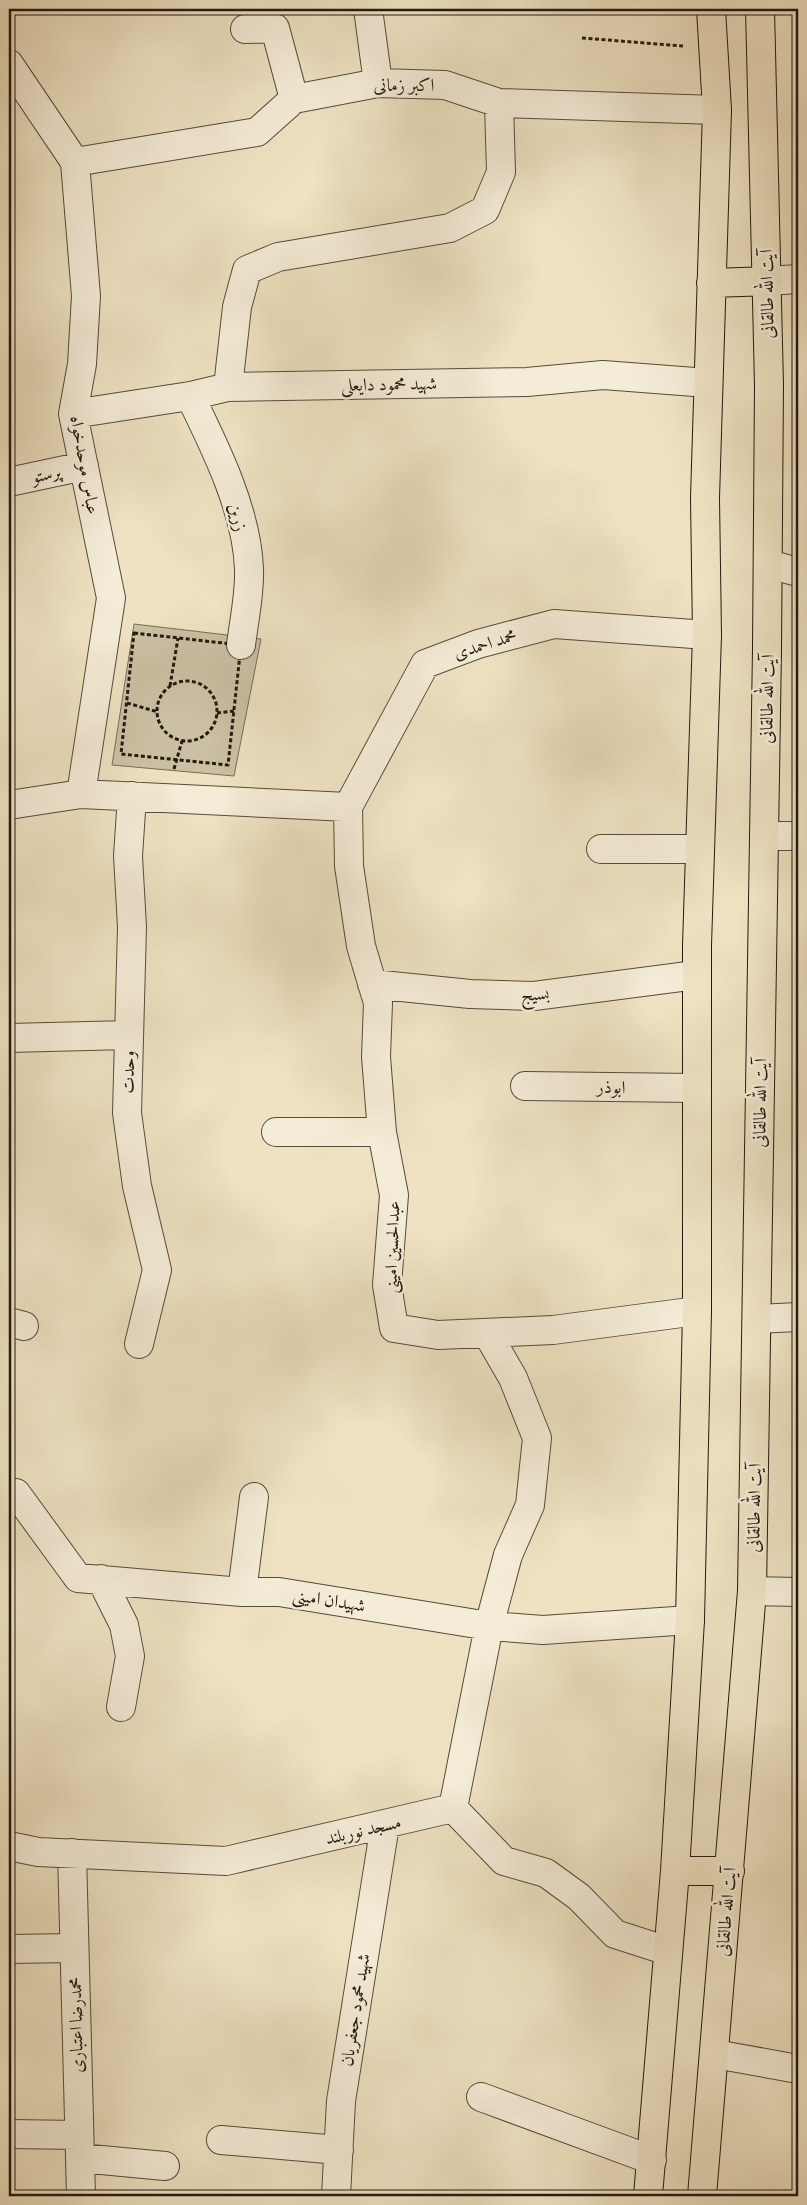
<svg xmlns="http://www.w3.org/2000/svg" width="807" height="2205" font-family="'IM FELL Double Pica',Amiri,serif">
	<style>
		.green { fill: #cbc0a4; stroke: #766d5a }
		.lines { fill: none; stroke-linecap: round; stroke-linejoin: round }
		.minor-casing { stroke: #554c3c; stroke-width: 30 }
		.major-casing { stroke: #221a10; stroke-width: 30 }
		.path { stroke: #221a10; stroke-width: 3; stroke-dasharray: 4 2.5; stroke-linecap: butt }
		.minor { stroke: #f4ecd7; stroke-width: 28 }
		.major { stroke: #eee2c2; stroke-width: 28 }
		.labels { text-anchor: middle; stroke-width: 5; stroke-linejoin: round; paint-order: stroke }
		.street-label { font-size: 18px; fill: #221a10; stroke: #f4ecd7 }
	</style>
	<rect width="100%" height="100%" fill="#eee2c2"/>
	<filter id="stains"><feTurbulence type="fractalNoise" baseFrequency=".004" numOctaves="4"/><feColorMatrix values="0 0 0 0 .2 0 0 0 0 .09 0 0 0 0 .02 0 0 0 .5 -.17"/></filter>
	<radialGradient id="worn" r=".72"><stop offset=".6" stop-color="#630" stop-opacity="0"/><stop offset="1" stop-color="#630" stop-opacity=".3"/></radialGradient>
	<path class="green" d="M134 624 261 639 234 776 112 765Z"/>
	<g class="lines">
		<g class="minor-casing">
			<path id="minor" d="M368 9 378 83
				M245 29 275 28 294 99
				M9 64 75 162 86 296 82 364 73 414 111 598 81 794
				M75 162 257 132 294 99 378 83 445 85 499 103 717 110
				M768 281 798 279
				M228 387 237 307 247 270 278 257 450 228 485 210 501 172 499 103
				M190 396C215 447 247 511 249 569 250 594 244 620 241 645
				M73 414 190 396 228 387 527 382 603 375 708 383
				M9 482 84 466
				M768 564 798 572
				M132 796 128 856 132 927 127 1113 137 1186 157 1270 139 1344
				M9 805 81 794 348 807
				M764 836H798
				M601 849H700
				M372 984 470 994 534 996 696 975
				M9 1038 128 1035
				M525 1086 696 1088
				M276 1132H382
				M697 1311 553 1330 438 1335 394 1328 387 1285 394 1195 382 1132 376 1057 378 1003 361 946 349 866 348 807 425 664 478 644 554 624 707 635
				M757 1319 798 1317
				M9 1322 24 1326
				M9 1492 16 1493 78 1578 242 1592H279L489 1626 543 1630 690 1620
				M101 1579 124 1625 130 1656 121 1707
				M752 1591 798 1592
				M242 1592 254 1497
				M453 1808 489 1626 508 1555 530 1505 537 1438 513 1378 487 1333
				M9 1846 38 1852 226 1861 453 1808 504 1861 546 1873 579 1897 615 1934 668 1951
				M72 1853 81 2196
				M9 1949 74 1948
				M715 2054 798 2069
				M481 2097 652 2160
				M9 2134 79 2135
				M221 2140 339 2150
				M80 2158 165 2166
				M336 2196 341 2101 385 1825"/>
		</g>
		<g class="major-casing">
			<path id="major" d="M711 283 768 281
				M675 1871H730
				M648 2196 675 1871 690 1620 697 1311V945L707 635 705 498 717 110 711 9
				M702 2196 752 1591 767 649 769 385 760 9"/>
		</g>
		<path class="path" d="M582 38 683 46
			M134 633 241 645 228 765 121 754Z
			M157 711a30 30 0 1 1 60 0a30 30 0 1 1-60 0Z
			M170 686 178 638
			M127 703 158 712
			M217 713 234 711
			M174 769 182 741"/>
		<use href="#minor" class="minor"/>
		<use href="#major" class="major"/>
	</g>
	<g class="labels">
		<g class="street-label">
			<text x="404" y="91">اکبر زمانی</text>
			<text transform="translate(767 294) rotate(-91)" y="6">آیت الله طالقانی</text>
			<text transform="translate(389 384) rotate(-1)" y="6">شهید محمود دایعلی</text>
			<text transform="translate(85 465) rotate(80)" y="6">عباس موحدخواه</text>
			<text transform="translate(46 474) rotate(-12)" y="6">پرستو</text>
			<text transform="translate(238 517) rotate(75)" y="6">زرین</text>
			<text transform="translate(485 644) rotate(-17)" y="6">محمد احمدی</text>
			<text transform="translate(767 699) rotate(-89)" y="6">آیت الله طالقانی</text>
			<text transform="translate(535 994) rotate(-3)" y="6">بسیج</text>
			<text transform="translate(128 1072) rotate(-89)" y="6">وحدت</text>
			<text transform="translate(611 1087) rotate(1)" y="6">ابوذر</text>
			<text transform="translate(760 1103) rotate(-89)" y="6">آیت الله طالقانی</text>
			<text transform="translate(392 1247) rotate(-88)" y="6">عبدالحسین امینی</text>
			<text transform="translate(754 1508) rotate(-89)" y="6">آیت الله طالقانی</text>
			<text transform="translate(329 1600) rotate(9)" y="6">شهیدان امینی</text>
			<text transform="translate(363 1830) rotate(-13)" y="6">مسجد نوربلند</text>
			<text transform="translate(726 1912) rotate(-85)" y="6">آیت الله طالقانی</text>
			<text transform="translate(355 2010) rotate(-81)" y="6">شهید محمود جعفریان</text>
			<text transform="translate(76 2025) rotate(-91)" y="6">محمدرضا اعتباری</text>
		</g>
	</g>
	<rect width="807" height="2205" fill="none" stroke="#eee2c2" stroke-width="30"/>
	<rect x="10" y="10" width="787" height="2185" fill="none" stroke="#221a10" stroke-width="2.5"/>
	<rect x="15" y="15" width="777" height="2175" fill="none" stroke="#221a10"/>
	<rect width="100%" height="100%" filter="url(#stains)"/>
	<rect width="100%" height="100%" fill="url(#worn)"/>
</svg>
